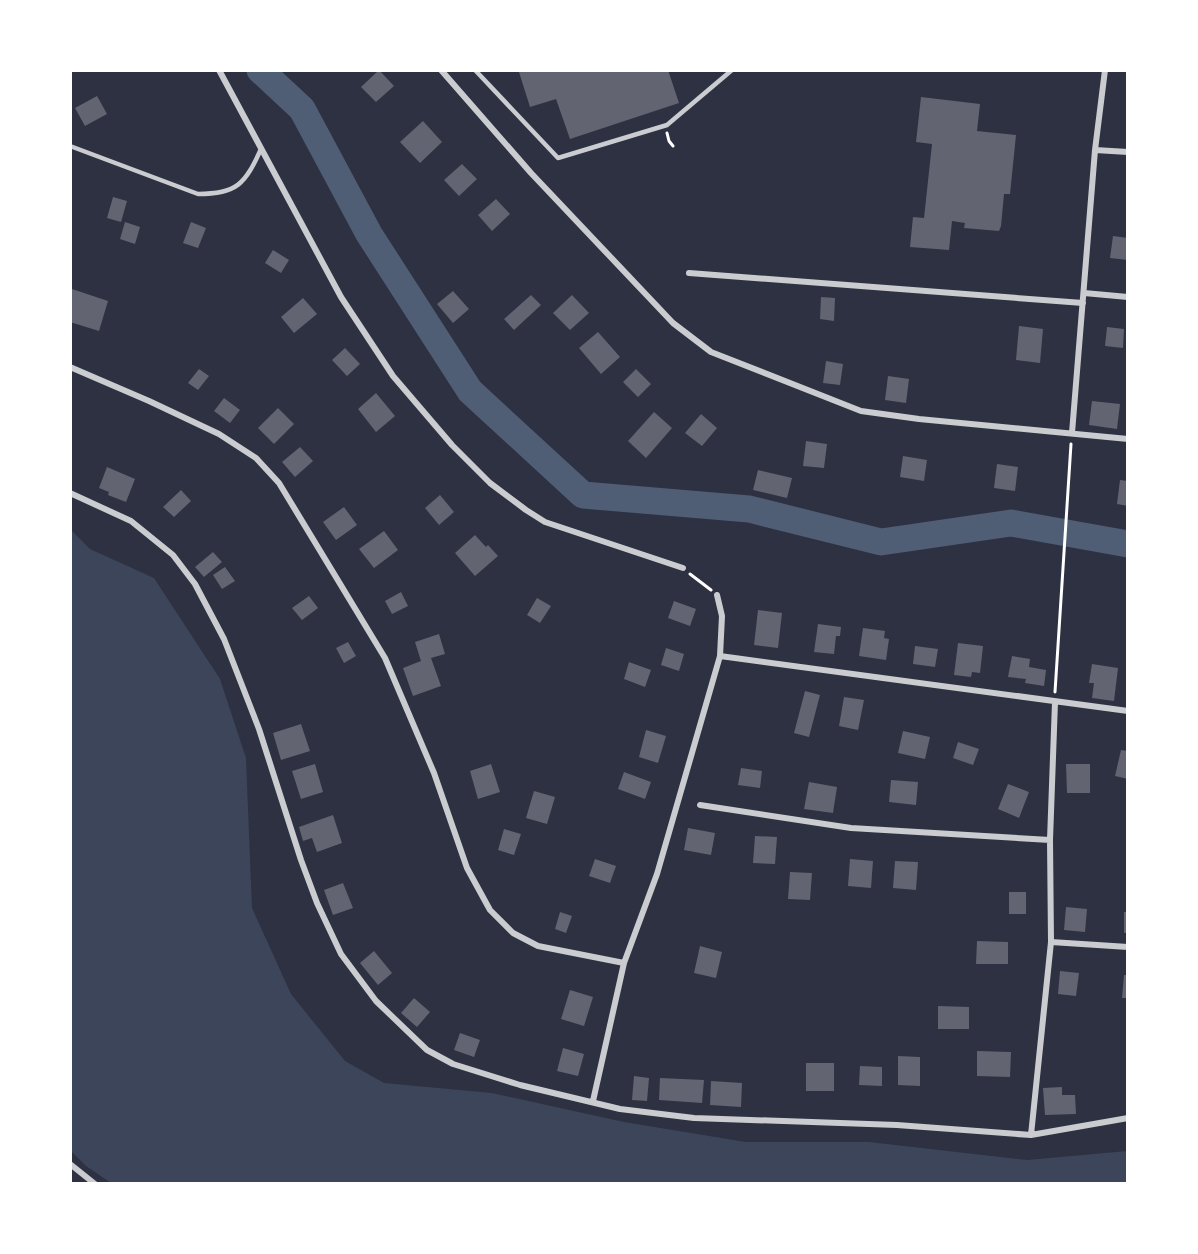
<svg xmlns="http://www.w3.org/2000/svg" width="1198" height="1254" font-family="'IBM Plex Sans',sans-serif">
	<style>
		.green { fill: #3c4559 }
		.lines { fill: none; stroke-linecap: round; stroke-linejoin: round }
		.river { stroke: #4f5d75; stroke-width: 27 }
		.building { fill: #626471 }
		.path { stroke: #fff; stroke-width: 3 }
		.service { stroke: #caccd0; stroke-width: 4.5 }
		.minor { stroke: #caccd0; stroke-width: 6 }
	</style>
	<rect width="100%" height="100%" fill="#2d3142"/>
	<path class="green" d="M71 530 90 549 154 578 220 679 246 758 252 908 291 994 345 1061 384 1083 492 1093 624 1122 746 1142H869L1027 1160 1127 1151V1183H111L86 1166 71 1151Z"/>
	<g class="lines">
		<path class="river" d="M260 70 302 109 369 234 470 391 583 495 749 509 881 542 1011 523 1128 544"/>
	</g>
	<path class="building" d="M379 70 394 86 376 102 361 87Z
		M522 70H668L679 103 570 139 556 99 530 107 519 72Z
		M97 96 107 114 85 126 75 108Z
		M921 97 980 104 977 131 1016 135 1010 194H1004L1001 226 999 231 964 228 965 223 952 221 949 250 910 247 913 217 924 218 932 144 916 142Z
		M423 121 442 142 420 163 400 142Z
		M462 164 477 179 459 196 444 180Z
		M113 197 127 201 121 222 107 218Z
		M496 199 510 214 492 231 478 215Z
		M125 222 140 227 135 244 120 239Z
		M191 222 206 228 198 248 183 243Z
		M1113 236 1128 238V260L1110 258Z
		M273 250 289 260 281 273 265 263Z
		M72 289 108 301 99 331 70 322Z
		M453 291 469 309 453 323 437 304Z
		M531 295 541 305 514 330 504 319Z
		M572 295 589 313 570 330 553 313Z
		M821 297 835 298 834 321 820 319Z
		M303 298 317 314 294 333 281 317Z
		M1019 326 1043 329 1040 363 1016 360Z
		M1107 327 1124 329 1123 348 1105 346Z
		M598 332 620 357 601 374 579 348Z
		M345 348 360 364 347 376 332 360Z
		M826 361 843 364 840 385 823 383Z
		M199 369 209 376 198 390 188 383Z
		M636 369 651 384 638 397 623 382Z
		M888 376 909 379 906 403 885 400Z
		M376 393 395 416 376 432 358 409Z
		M224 398 240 410 230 423 214 411Z
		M1092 401 1120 404 1117 429 1089 425Z
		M278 408 294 424 274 444 258 428Z
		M654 412 672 428 646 458 628 441Z
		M701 414 717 428 702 446 685 433Z
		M806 441 827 444 824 468 803 466Z
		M300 447 313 461 295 477 282 462Z
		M903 456 927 460 924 481 900 477Z
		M997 464 1018 467 1015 491 994 488Z
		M107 467 135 479 126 502 108 495 109 492 99 488Z
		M758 470 792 478 787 498 753 490Z
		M1120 480 1128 481V506L1117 504Z
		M181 490 191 501 174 517 163 507Z
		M440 495 454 512 439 525 425 508Z
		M344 507 357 525 336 540 323 522Z
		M384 531 398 550 374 568 359 549Z
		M475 535 486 547 488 545 498 556 475 576 455 553Z
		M213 552 222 562 204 577 195 567Z
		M225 567 235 581 222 589 213 575Z
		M401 592 408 606 392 614 385 601Z
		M309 596 318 608 302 620 292 608Z
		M537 598 551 606 540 623 527 615Z
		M674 601 696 609 690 626 668 618Z
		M758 610 782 613 778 648 754 645Z
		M818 624 841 627 840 636H836L834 654 814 652Z
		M863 628 885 631 884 638 889 639 886 660 859 656Z
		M439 634 445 654 431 658 441 686 413 696 403 668 421 661 415 642Z
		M348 642 356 656 344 663 336 648Z
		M958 643 983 646 980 673 972 672 971 677 954 675Z
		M915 646 938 649 935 667 913 664Z
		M666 648 684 654 679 671 661 665Z
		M1012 656 1030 659 1029 667 1046 670 1044 686 1025 683 1026 679 1008 677Z
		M629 662 651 670 645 687 624 679Z
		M1092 664 1118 668 1114 701 1092 698 1094 683H1089Z
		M805 691 820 695 809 737 794 733Z
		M844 697 864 700 858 730 839 726Z
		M301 724 310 751 281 760 273 733Z
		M646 730 666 736 658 763 639 757Z
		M903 731 930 737 925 759 898 753Z
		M958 742 979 749 973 765 953 758Z
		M1121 750 1128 751V779L1115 776Z
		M315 764 323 792 301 799 292 771Z
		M491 764 500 792 478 799 470 771Z
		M1066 764H1090V793H1067Z
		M741 768 762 771 760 788 738 785Z
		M624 772 651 782 645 799 618 789Z
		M891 780 918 782 916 805 889 802Z
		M809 782 837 787 833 813 804 809Z
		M1008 784 1029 792 1019 818 998 809Z
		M534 791 555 797 547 824 526 818Z
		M333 815 342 843 317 852 312 838 303 841 299 827Z
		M688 828 715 833 711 855 684 850Z
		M504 829 521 834 514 855 498 850Z
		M755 836 777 837 775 864 753 863Z
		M595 859 616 866 610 883 589 876Z
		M850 859 873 861 871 888 848 886Z
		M895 861 918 862 916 890 893 888Z
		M790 872 812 873 810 900 788 899Z
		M343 883 353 908 333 915 324 890Z
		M1009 892H1026V914H1009Z
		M1066 907 1087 909 1085 932 1064 930Z
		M560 912 572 916 566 933 555 929Z
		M1124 912H1128V933H1124Z
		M977 941 1008 942V964H976Z
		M700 946 722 952 716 978 694 973Z
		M374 951 392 973 378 985 360 963Z
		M1060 971 1079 973 1076 996 1058 994Z
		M1124 975H1128V998H1122Z
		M570 990 593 997 584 1026 561 1019Z
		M414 998 430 1012 417 1027 401 1013Z
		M938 1006 969 1007V1029H938Z
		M460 1033 480 1040 474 1057 454 1050Z
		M563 1048 584 1054 578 1076 557 1071Z
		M977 1051 1011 1052 1010 1077 977 1076Z
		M898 1056 920 1057V1086L898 1085Z
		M806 1063H834V1091H806Z
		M860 1066 882 1067V1086L859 1085Z
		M634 1076 649 1078 647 1101 632 1100Z
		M660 1078 704 1080 702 1103 659 1100Z
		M711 1081 742 1083 741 1107 710 1105Z
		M1062 1087V1095H1075L1076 1114 1045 1115 1043 1088Z"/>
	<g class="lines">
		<path class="path" d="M667 133 669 141 673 146
			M690 574 711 590
			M1055 692 1071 444"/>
		<path class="service" d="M475 70 558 158 667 125 732 70
			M70 146 198 194C237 194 245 184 261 149"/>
		<path class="minor" d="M219 70 341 297 393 376 452 445 490 483 526 510 545 522 683 568
			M441 70 531 173 673 323 711 352 861 411 919 419 1128 439
			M1095 150 1128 152
			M689 273 1083 303
			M1084 293 1128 297
			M70 367 149 401 219 434 256 458 279 483 385 658 434 773 467 868 490 910 513 933 538 946 624 963
			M1072 433 1095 150 1105 70
			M70 493 131 521 173 555 195 584 224 639 259 729 301 860 317 903 341 954 376 1001 427 1050 453 1064 520 1085 620 1109 694 1118 897 1125 1031 1135 1128 1118
			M720 656 1128 711
			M700 805 851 828 1050 840
			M1051 942 1128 947
			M593 1101 624 963 657 874 720 656 722 616 717 595
			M1031 1135 1051 942 1050 840 1055 702
			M70 1164 95 1184"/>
	</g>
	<rect width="1198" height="1254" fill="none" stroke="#ffffff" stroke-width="144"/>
</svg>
